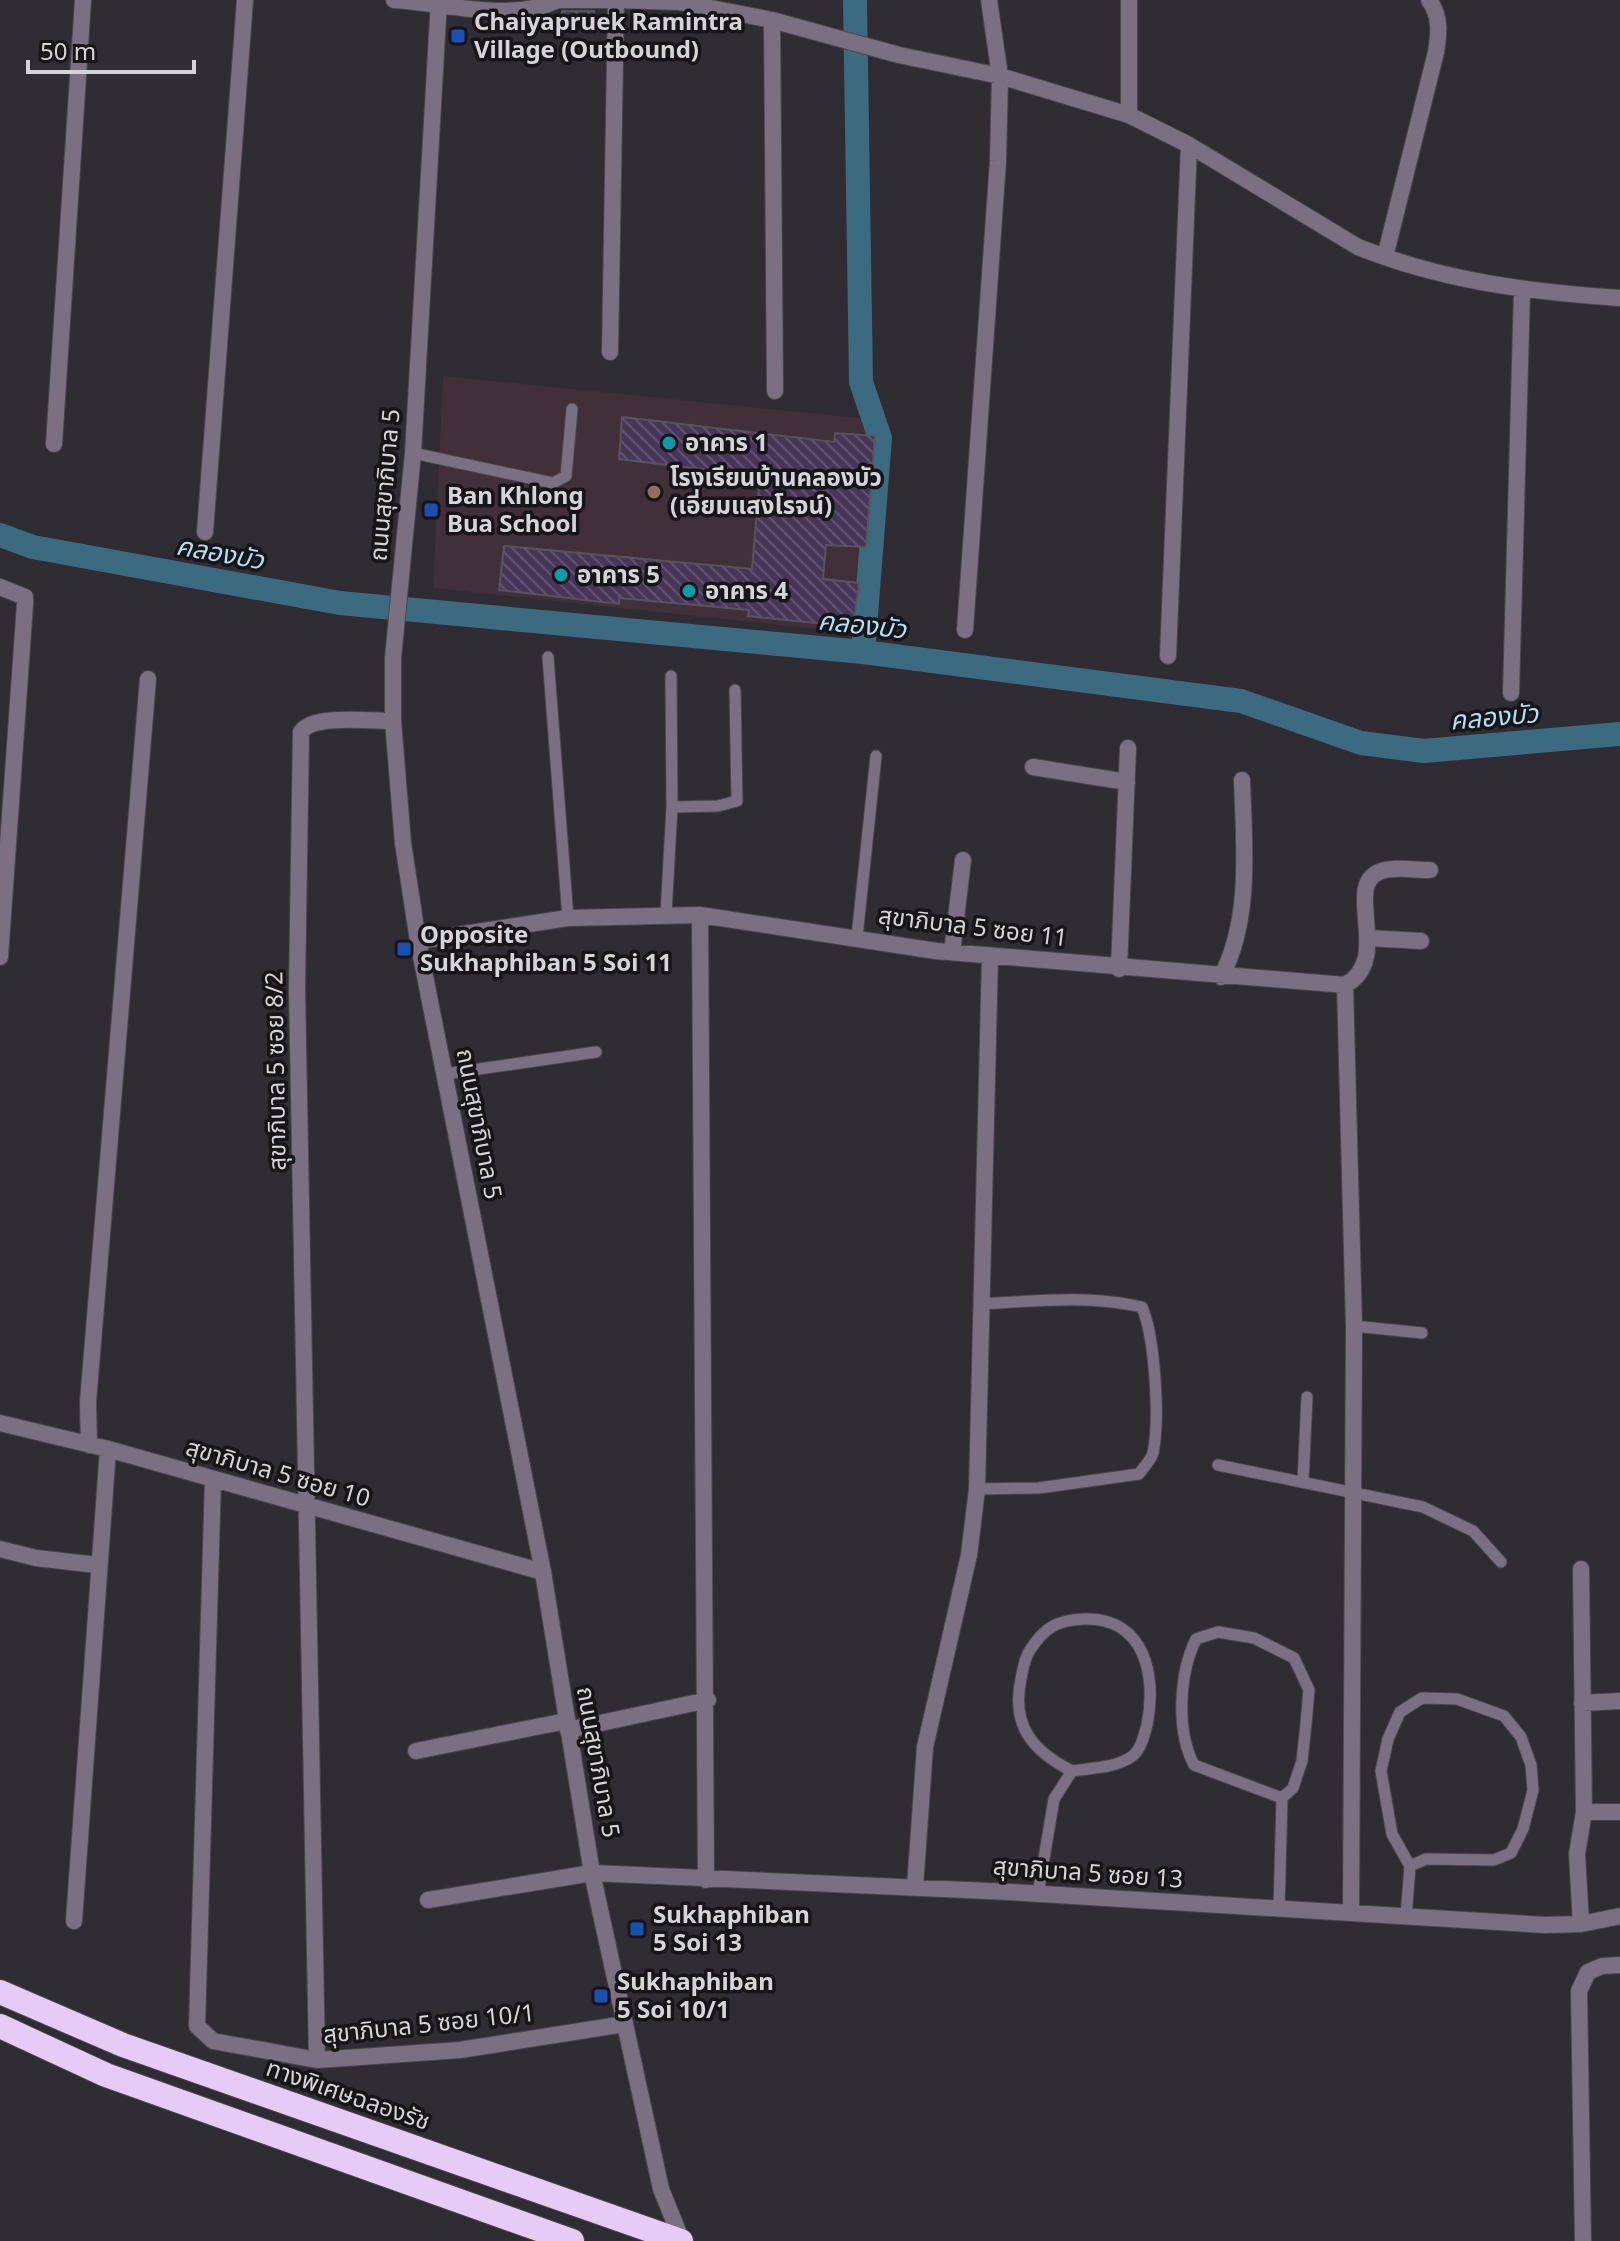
<svg xmlns="http://www.w3.org/2000/svg" width="1620" height="2241" font-family="'Noto Sans','Noto Sans Thai',sans-serif">
	<style>
		.education { fill: #412f39 }
		.lines { fill: none; stroke-linecap: round; stroke-linejoin: round }
		.canal { stroke: #3b6a81; stroke-width: 24 }
		.building { fill: url(#building-back-hatch); stroke: #58545b; stroke-width: 2 }
		.service-casing { stroke: #4a474d; stroke-width: 13 }
		.minor-casing { stroke: #4a474d; stroke-width: 18 }
		.tertiary-casing { stroke: #4a474d; stroke-width: 18 }
		.motorway-casing { stroke: #4a474d; stroke-width: 26 }
		.service { stroke: #7a7081; stroke-width: 11 }
		.minor { stroke: #7a7081; stroke-width: 16 }
		.tertiary { stroke: #7a7081; stroke-width: 16 }
		.motorway { stroke: #e5cbf5; stroke-width: 24 }
		.transit-dot { fill: #1a4fb4; stroke: #171518; stroke-width: 3 }
		.culture-dot { fill: #0f9aa8; stroke: #171518; stroke-width: 3 }
		.education-dot { fill: #8d6e63; stroke: #171518; stroke-width: 3 }
		.labels { text-anchor: middle; stroke-width: 7; stroke-linejoin: round; paint-order: stroke }
		.poi-label { font-size: 24px; font-weight: bold; fill: #d5d4d8; stroke: #171518; text-anchor: start }
		.street-label { font-size: 24px; fill: #d5d4d8; stroke: #171518 }
		.water-label { font-size: 26px; font-style: italic; fill: #b3dff6; stroke: #171518 }
	</style>
	<defs>
		<pattern id="building-back-hatch" width="6" height="6" patternUnits="userSpaceOnUse" patternTransform="scale(2)"><rect width="6" height="6" fill="#473659"/><path d="M-1 5l2 2M0 0l6 6M5-1l2 2" fill="none" stroke="#615270"/></pattern>
	</defs>
	<rect width="100%" height="100%" fill="#2f2c33"/>
	<path class="education" d="M443 376 859 418 875 436 856 633 433 588Z"/>
	<g class="lines">
		<path class="canal" d="M855 0 861 382 880 438 863 652
			M0 535 33 547 340 603 863 652 1241 701 1361 743 1424 751 1620 734"/>
	</g>
	<path class="building" d="M562 11H594V21L562 20Z
		M622 417 834 442 835 433 875 436 866 547 826 545 823 579 859 583 853 627 748 616 749 610 619 598V604L499 590 504 546 752 569 760 476 619 459Z"/>
	<g class="lines">
		<g class="service-casing">
			<path id="service" d="M413 453 553 483 566 476 572 409
				M548 657 568 918
				M672 807 718 806 737 801 735 690
				M666 914 672 807 671 676
				M857 937 876 756
				M445 1074 596 1052
				M1354 1326 1422 1333
				M1218 1465 1423 1507 1473 1531 1501 1562
				M1303 1482 1307 1397
				M977 1489 1039 1488 1139 1474C1143 1468 1151 1460 1153 1453 1160 1419 1155 1338 1142 1307 1089 1295 1036 1301 982 1304
				M1038 1894 1054 1799 1072 1771C1091 1768 1115 1768 1131 1757 1141 1751 1144 1735 1147 1725 1157 1676 1145 1617 1084 1619 1057 1620 1044 1628 1030 1650 1024 1659 1023 1669 1021 1679 1011 1725 1032 1751 1072 1771
				M1279 1910 1282 1798 1194 1765C1176 1731 1179 1674 1196 1639L1218 1632 1254 1638 1294 1658 1309 1690 1306 1724 1302 1761 1293 1788 1282 1798
				M1406 1917 1410 1866 1426 1859 1494 1860 1511 1853 1523 1829 1533 1790 1531 1765 1521 1737 1504 1716 1457 1699 1422 1698 1400 1712 1388 1739 1381 1771 1392 1834 1410 1866"/>
		</g>
		<g class="minor-casing">
			<path id="minor" d="M394 0C444 3 511 23 558 0
				M559 0H611
				M617 0 679 2 772 20 899 55 1000 76 1129 115 1189 145 1358 247C1443 281 1529 292 1620 298
				M772 20 775 391
				M1129 115V0
				M1385 257 1436 52C1439 33 1441 17 1429 0
				M610 352 616 0
				M54 444 83 0
				M205 532 245 0
				M0 587 25 597V604L0 957
				M965 630 998 161 1000 76 989 0
				M1168 656 1189 145
				M1511 693 1522 291
				M1033 767 1127 782
				M700 915 706 1880
				M1368 938 1421 941
				M418 941 568 918 700 915 936 951 1345 985C1393 960 1343 887 1379 872 1392 866 1415 870 1430 870
				M952 952 963 860
				M1119 969 1128 748
				M1221 977C1252 919 1244 844 1242 780
				M1345 985 1354 1326 1351 1913
				M0 1423 108 1449 543 1572
				M89 1445 88 1402 148 679
				M213 1479 197 2026 213 2041 317 2060 460 2050 625 2024
				M0 1549 36 1558 97 1565
				M1581 1569 1584 1812 1577 1854 1581 1924
				M1582 1703 1620 1701
				M568 1730 708 1700
				M416 1751 566 1721
				M1584 1812H1620
				M915 1887 925 1747 969 1555 977 1489 990 956
				M428 1900 592 1873 1010 1892 1545 1925 1581 1924 1620 1916
				M74 1921 108 1449
				M317 2060 297 989 301 732C313 714 371 721 393 721
				M1583 2241 1579 1991 1588 1972 1602 1966 1620 1965"/>
		</g>
		<g class="tertiary-casing">
			<path id="tertiary" d="M439 0 413 453 393 658V721L403 843 418 941 543 1572 592 1873 661 2189 682 2241"/>
		</g>
		<g class="motorway-casing">
			<path id="motorway" d="M0 1992 123 2045 681 2241
				M0 2026 106 2075 572 2241"/>
		</g>
		<use href="#service" class="service"/>
		<use href="#minor" class="minor"/>
		<use href="#tertiary" class="tertiary"/>
		<use href="#motorway" class="motorway"/>
	</g>
	<g class="transit-dot">
		<rect x="450" y="28" width="16" height="16" rx="4"/>
		<rect x="423" y="502" width="16" height="16" rx="4"/>
		<rect x="396" y="941" width="16" height="16" rx="4"/>
		<rect x="629" y="1921" width="16" height="16" rx="4"/>
		<rect x="593" y="1988" width="16" height="16" rx="4"/>
	</g>
	<g class="culture-dot">
		<circle cx="669" cy="443" r="8"/>
		<circle cx="561" cy="575" r="8"/>
		<circle cx="689" cy="591" r="8"/>
	</g>
	<circle class="education-dot" cx="654" cy="492" r="8"/>
	<g class="labels">
		<g class="poi-label">
			<text x="474" y="30">Chaiyapruek Ramintra<tspan x="474" dy="28">Village (Outbound)</tspan></text>
			<text x="685" y="451">อาคาร 1</text>
			<text x="670" y="486">โรงเรียนบ้านคลองบัว<tspan x="670" dy="28">(เอี่ยมแสงโรจน์)</tspan></text>
			<text x="447" y="504">Ban Khlong<tspan x="447" dy="28">Bua School</tspan></text>
			<text x="577" y="583">อาคาร 5</text>
			<text x="705" y="599">อาคาร 4</text>
			<text x="420" y="943">Opposite<tspan x="420" dy="28">Sukhaphiban 5 Soi 11</tspan></text>
			<text x="653" y="1923">Sukhaphiban<tspan x="653" dy="28">5 Soi 13</tspan></text>
			<text x="617" y="1990">Sukhaphiban<tspan x="617" dy="28">5 Soi 10/1</tspan></text>
		</g>
		<g class="street-label">
			<text transform="translate(385 485) rotate(-85)" y="8">ถนนสุขาภิบาล 5</text>
			<text transform="translate(973 927) rotate(7)" y="8">สุขาภิบาล 5 ซอย 11</text>
			<text transform="translate(276 1071) rotate(-91)" y="8">สุขาภิบาล 5 ซอย 8/2</text>
			<text transform="translate(479 1124) rotate(79)" y="8">ถนนสุขาภิบาล 5</text>
			<text transform="translate(278 1473) rotate(16)" y="8">สุขาภิบาล 5 ซอย 10</text>
			<text transform="translate(598 1762) rotate(80)" y="8">ถนนสุขาภิบาล 5</text>
			<text transform="translate(1088 1873) rotate(4)" y="8">สุขาภิบาล 5 ซอย 13</text>
			<text transform="translate(429 2024) rotate(-6)" y="8">สุขาภิบาล 5 ซอย 10/1</text>
			<text transform="translate(348 2095) rotate(19)" y="8">ทางพิเศษฉลองรัช</text>
		</g>
		<g class="water-label">
			<text transform="translate(220 553) rotate(10)" y="9">คลองบัว</text>
			<text transform="translate(862 625) rotate(6)" y="9">คลองบัว</text>
			<text transform="translate(1494 717) rotate(-5)" y="9">คลองบัว</text>
		</g>
	</g>
	<path d="M28 60v12h166v-12" fill="none" stroke="#d5d4d8" stroke-width="4"/>
	<text x="40" y="60" font-size="24" fill="#d5d4d8" stroke="#171518" stroke-width="6" paint-order="stroke">50 m</text>
</svg>
